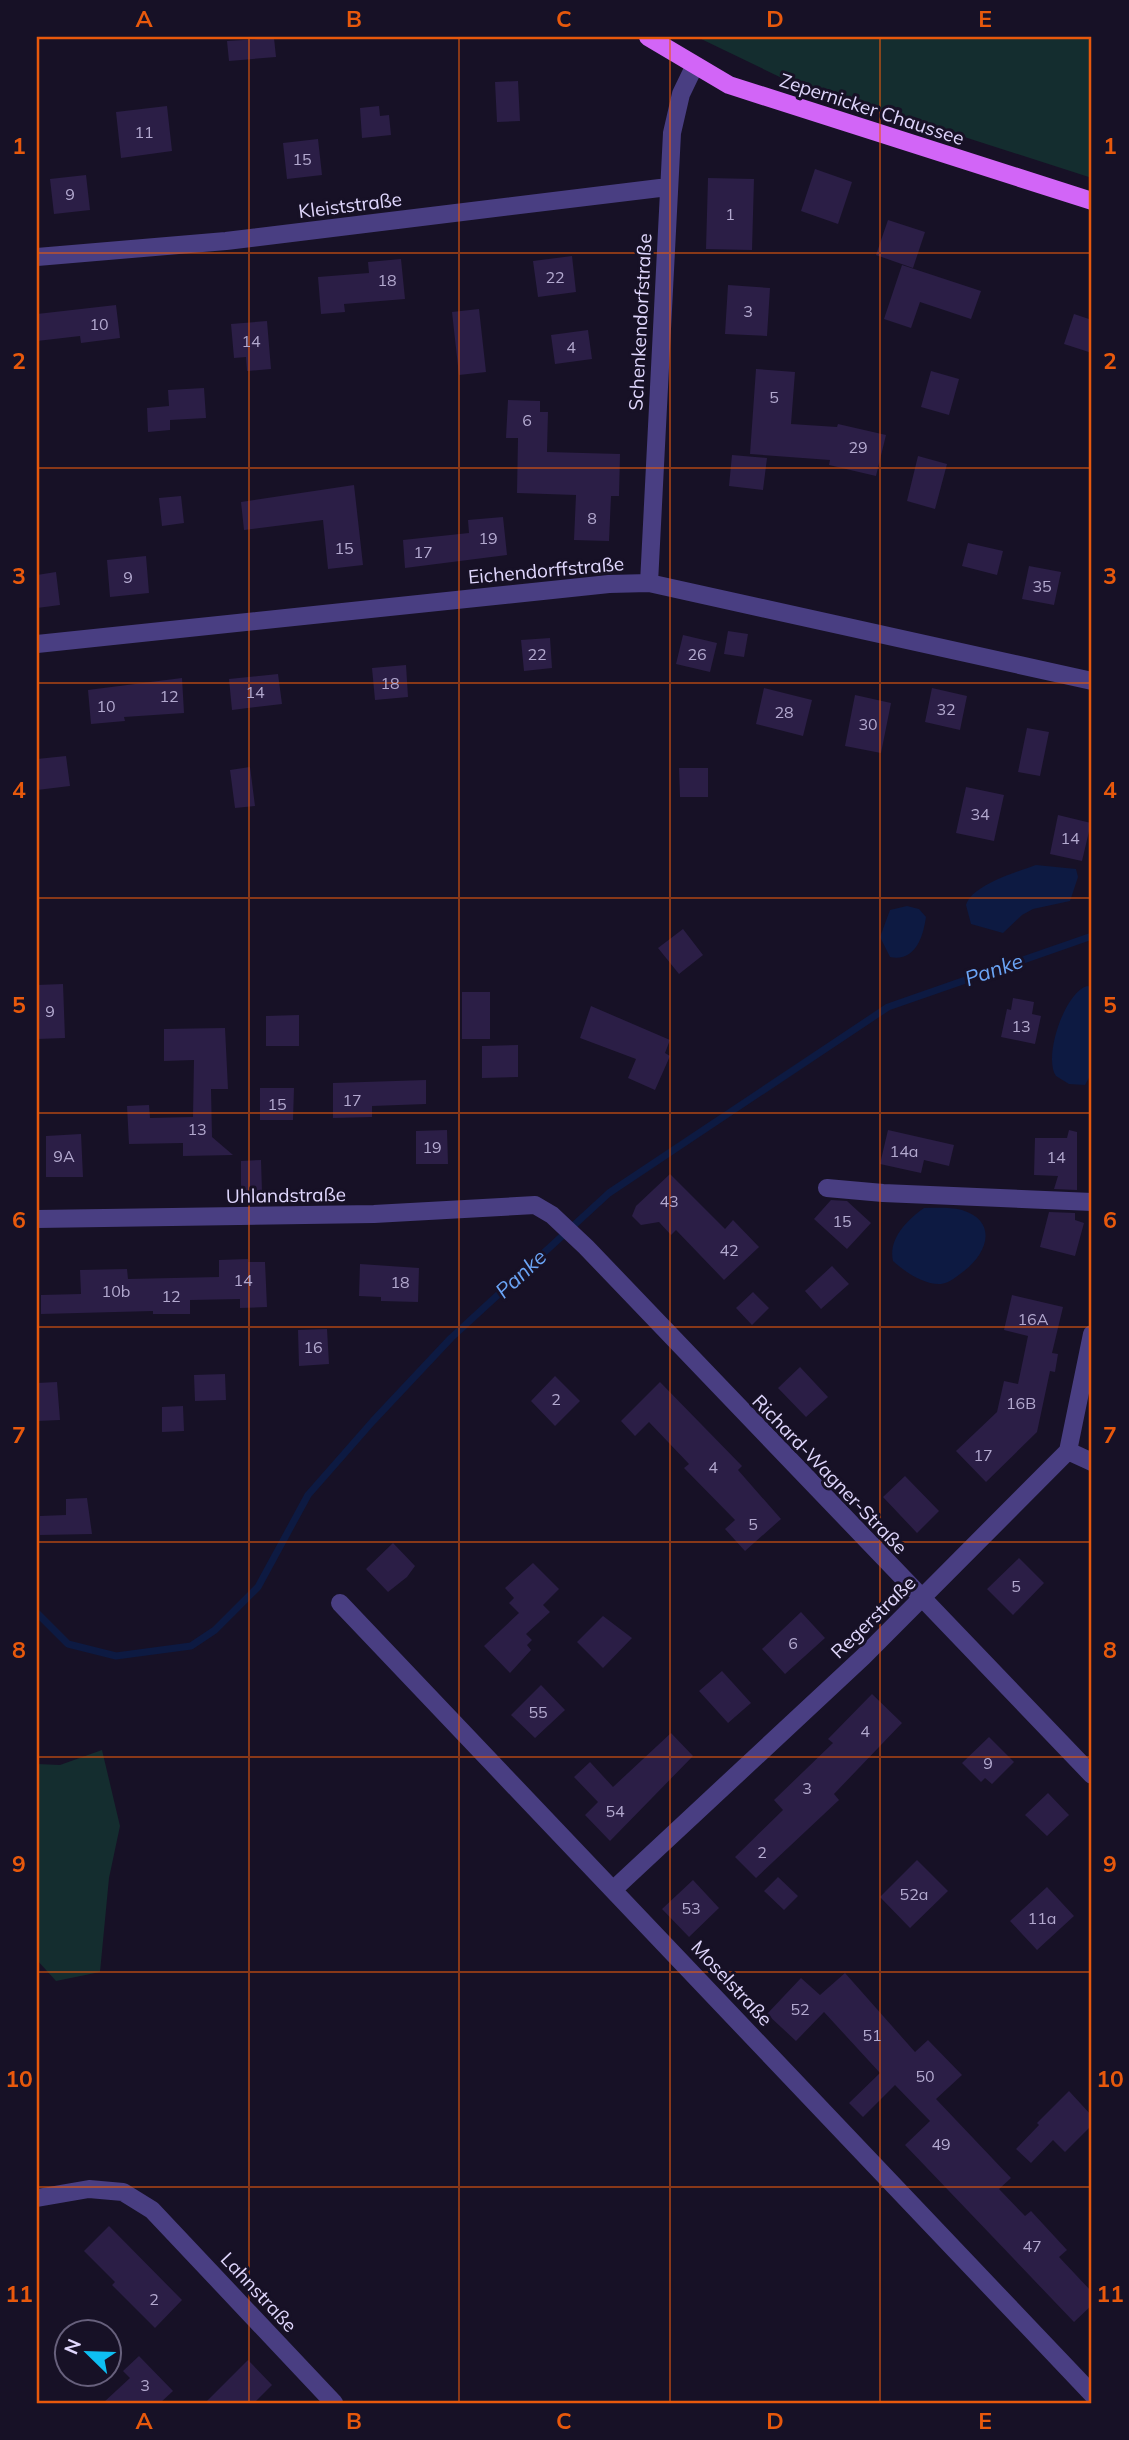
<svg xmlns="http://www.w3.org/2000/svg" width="1129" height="2440" font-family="Mulish,sans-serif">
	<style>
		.green { fill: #142d2f }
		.water { fill: #0d1a42 }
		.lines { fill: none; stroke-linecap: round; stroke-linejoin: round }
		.stream { stroke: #0d1a42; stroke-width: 7 }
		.building { fill: #2b1e46 }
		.minor { stroke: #493e82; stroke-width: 18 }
		.major { stroke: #d265f7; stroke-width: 18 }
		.grid { fill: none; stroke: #e8590c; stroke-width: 2; stroke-opacity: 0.55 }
		.labels { text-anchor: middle; stroke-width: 6; stroke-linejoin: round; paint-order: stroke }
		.number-label { font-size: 16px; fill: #b3a9cf }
		.street-label { font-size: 19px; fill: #e0d7fd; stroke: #171126 }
		.water-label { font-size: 21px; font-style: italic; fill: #6ba5f7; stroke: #171126 }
		.neatline { fill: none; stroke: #e8590c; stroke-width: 2.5 }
		.grid-label { font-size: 23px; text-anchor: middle; font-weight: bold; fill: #e8590c }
	</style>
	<rect width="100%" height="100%" fill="#171126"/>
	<path class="green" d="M697 37H1092V178L784 79Z
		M102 1750 120 1826 109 1878 100 1972 56 1981 37 1960V1764L60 1765Z"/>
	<path class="water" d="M1036 865 1076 869 1078 877 1070 901 1033 909 1022 915 1003 933 971 924 966 905C972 885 1017 872 1036 865Z
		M907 906 919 909 926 917C923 938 915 962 890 957L880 937 890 910Z
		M1087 986 1092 987V1072L1085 1085 1069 1084 1056 1076C1043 1058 1064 993 1087 986Z
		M924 1208C936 1208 950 1207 962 1210 998 1221 988 1253 964 1271 957 1276 950 1283 941 1284 924 1285 905 1272 893 1261 888 1239 907 1220 924 1208Z"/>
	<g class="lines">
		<path class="stream" d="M37 1613 68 1644 116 1656 191 1646 215 1630 258 1587 308 1495 373 1421 451 1338 609 1193 888 1007 1092 936"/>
	</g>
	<path class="building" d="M274 38 276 57 229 61 227 41Z
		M518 81 520 121 497 122 495 82Z
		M167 106 172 151 121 158 116 112Z
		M379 106 380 116 389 115 391 135 362 138 360 108Z
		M318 139 322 175 287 179 283 143Z
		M815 169 852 182 838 224 801 211Z
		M86 175 90 210 54 214 50 179Z
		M708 178 754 179 752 250 706 249Z
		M888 220 925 232 913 268 876 255Z
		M572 256 576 292 538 297 533 261Z
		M401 259 405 299 344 304 345 312 321 314 318 277 369 273 368 262Z
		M902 265 981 291 971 319 920 302 911 328 884 319Z
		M728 285 770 288 767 336 725 334Z
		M116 305 120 338 81 343 80 336 37 341V314Z
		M479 309 486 372 459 375 452 312Z
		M1074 314 1092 320V353L1064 344Z
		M267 321 271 369 247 371 246 357 234 358 231 324Z
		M588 330 592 359 555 364 551 335Z
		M756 369 795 372 791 424 837 427 838 424 886 435 876 476 829 465 830 460 750 454Z
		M931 371 959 379 949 415 921 407Z
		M204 388 206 418 170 420V416V430L148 432 147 408 169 406 168 390Z
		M508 400 540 401V412H548L547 452 620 454 619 496H611L609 541 574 540 576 495 517 493 518 438H506Z
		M732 455 767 458 763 490 729 486Z
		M918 456 947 464 935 509 907 501Z
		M354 485 363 565 328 569 323 520 244 530 241 502Z
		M181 496 184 523 162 526 159 498Z
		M503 517 507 555 405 568 403 540 469 533 468 520Z
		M968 543 1003 551 997 575 962 566Z
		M146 556 149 593 110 597 107 560Z
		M1029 566 1061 572 1054 605 1022 599Z
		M56 572 60 605 37 608V575Z
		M728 631 748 634 744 657 724 654Z
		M683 635 717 643 710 672 676 664Z
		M550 638 552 668 524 671 521 640Z
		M406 665 408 697 375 700 372 668Z
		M278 674 282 704 232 710 229 679Z
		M182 678 184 713 124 717 125 721 91 724 88 690Z
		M764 688 812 700 803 736 756 724Z
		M932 688 967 696 960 730 925 722Z
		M855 695 891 703 881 753 845 746Z
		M1027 728 1049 732 1040 776 1018 772Z
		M66 756 70 786 37 790V759Z
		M250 767 255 806 235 808 230 770Z
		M679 768H708V797H680Z
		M966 787 1004 795 994 841 956 833Z
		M1058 815 1091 823 1082 861 1050 854Z
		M683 929 703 955 679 974 658 948Z
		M63 984 65 1038 37 1039V985Z
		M462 992H490V1039H462Z
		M1013 998 1034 1002 1032 1014 1041 1016 1035 1044 1001 1037 1007 1009 1011 1010Z
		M591 1006 670 1040 665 1053 670 1056 655 1090 628 1078 636 1059 580 1038Z
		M299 1015V1046H266V1016Z
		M225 1028 228 1089H211L212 1137 233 1155 183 1156V1143L129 1144 127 1106 149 1105 150 1118 193 1117 194 1060 164 1061V1029Z
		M518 1045V1077L482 1078V1046Z
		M426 1080V1104L372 1106V1117L333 1118V1083Z
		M260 1088H294L293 1120H260Z
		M447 1130 448 1164H416V1131Z
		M888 1130 954 1145 949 1166 924 1160 921 1173 880 1164Z
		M1069 1130 1077 1132V1190L1054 1189 1058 1176 1034 1175 1035 1138H1067Z
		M81 1134 83 1177H46V1136Z
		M261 1160 262 1192 241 1193V1161Z
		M670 1174 725 1229 733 1220 759 1247 724 1280 676 1230 671 1235 659 1222 641 1225 632 1216 636 1206Z
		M831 1200 847 1201 871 1223 847 1249 814 1219Z
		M1049 1212 1075 1213V1220L1084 1223 1075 1256 1040 1247Z
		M248 1259V1262H265L267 1307 240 1308V1299L190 1300V1314H153V1311L41 1314V1295L81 1294 80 1270 127 1269 128 1279 219 1277V1260Z
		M360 1264 419 1268 418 1302 381 1301V1297L359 1296Z
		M832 1266 849 1284 821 1309 805 1291Z
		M753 1292 769 1308 752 1325 736 1308Z
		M1012 1295 1063 1307 1052 1353 1058 1354 1055 1372 1050 1371 1037 1432 986 1482 956 1451 997 1412 1004 1381 1018 1384 1028 1336 1004 1330Z
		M327 1329 329 1364 299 1366 298 1330Z
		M800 1367 828 1397 806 1417 778 1388Z
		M225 1374 226 1400 195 1401 194 1375Z
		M555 1376 580 1401 555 1426 531 1401Z
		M57 1382 60 1420 37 1421V1383Z
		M660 1382 742 1466 738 1470 781 1519 745 1551 725 1529 735 1520 684 1468 689 1464 649 1422 635 1436 621 1421Z
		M183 1406 184 1431 162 1432V1407Z
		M905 1476 939 1511 917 1533 883 1497Z
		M87 1498 92 1534 40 1535V1516L66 1515V1499Z
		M393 1543 415 1566 407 1577 388 1592 366 1569Z
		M1019 1558 1044 1583 1013 1615 987 1589Z
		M533 1563 559 1589 543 1605 550 1612 526 1634 532 1640 527 1645 531 1650 510 1673 484 1646 519 1613 509 1603 514 1598 505 1588Z
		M801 1612 825 1638 785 1674 762 1649Z
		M603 1616 632 1638 603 1668 577 1642Z
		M722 1671 751 1703 728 1723 699 1691Z
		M541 1685 565 1710 535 1738 511 1715Z
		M872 1694 902 1723 834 1794 839 1800 756 1878 735 1857 783 1810 774 1800 833 1743 828 1739Z
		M671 1733 693 1756 610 1841 585 1815 598 1802 574 1777 590 1762 613 1787Z
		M989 1737 1014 1762 992 1784 985 1778 981 1782 962 1763Z
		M1048 1793 1069 1815 1047 1836 1025 1815Z
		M917 1860 948 1891 910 1928 880 1897Z
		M778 1877 798 1896 784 1910 764 1891Z
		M693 1880 719 1908 689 1937 662 1909Z
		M1047 1887 1074 1916 1037 1950 1010 1921Z
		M845 1973 915 2052 928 2040 962 2075 936 2099 1011 2178 999 2189 1025 2216 1031 2211 1067 2250 1059 2257 1092 2292V2305L1074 2322 905 2145 930 2121 895 2085 863 2117 849 2103 880 2073 824 2012 796 2041 767 2014 801 1978 820 1995Z
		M1069 2091 1092 2116V2125L1065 2152 1053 2140 1031 2163 1016 2149 1039 2125 1037 2123Z
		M109 2226 182 2300 155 2328 112 2285 115 2282 84 2251Z
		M139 2356 173 2391 160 2403H103L130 2378 123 2371Z
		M248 2360 272 2385 254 2403H205Z"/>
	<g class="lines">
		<path class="minor" d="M37 257 226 241 668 187
			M649 583 672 133 681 94 694 67
			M37 644 609 584 649 583 1092 681
			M827 1188 883 1193 1092 1202
			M37 1219 374 1214 535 1205 552 1215 586 1247 1092 1775
			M1068 1451 1092 1462
			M340 1603 1092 2394
			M614 1889 863 1657 1068 1451 1092 1334
			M37 2198 89 2189 123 2192 152 2210 334 2403"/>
		<path class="major" d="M648 37 729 85 1092 201"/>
	</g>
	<path class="grid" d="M249 37V2403M459 37V2403M670 37V2403M880 37V2403M37 253H1092M37 468H1092M37 683H1092M37 898H1092M37 1113H1092M37 1327H1092M37 1542H1092M37 1757H1092M37 1972H1092M37 2187H1092"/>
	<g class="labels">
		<g class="number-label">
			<text x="144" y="138">11</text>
			<text x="302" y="165">15</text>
			<text x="70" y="200">9</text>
			<text x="730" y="220">1</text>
			<text x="555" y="283">22</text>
			<text x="387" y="286">18</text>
			<text x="748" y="317">3</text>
			<text x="99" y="330">10</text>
			<text x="251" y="347">14</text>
			<text x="571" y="353">4</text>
			<text x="774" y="403">5</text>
			<text x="527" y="426">6</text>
			<text x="858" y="453">29</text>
			<text x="592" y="524">8</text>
			<text x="488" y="544">19</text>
			<text x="344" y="554">15</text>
			<text x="423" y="558">17</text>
			<text x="128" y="583">9</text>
			<text x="1042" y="592">35</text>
			<text x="537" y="660">22</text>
			<text x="697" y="660">26</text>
			<text x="390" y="689">18</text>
			<text x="255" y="698">14</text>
			<text x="169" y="702">12</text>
			<text x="106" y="712">10</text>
			<text x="946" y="715">32</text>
			<text x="784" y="718">28</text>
			<text x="868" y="730">30</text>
			<text x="980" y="820">34</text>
			<text x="1070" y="844">14</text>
			<text x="50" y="1017">9</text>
			<text x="1021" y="1032">13</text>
			<text x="352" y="1106">17</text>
			<text x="277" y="1110">15</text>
			<text x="197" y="1135">13</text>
			<text x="432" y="1153">19</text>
			<text x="904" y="1157">14a</text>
			<text x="64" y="1162">9A</text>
			<text x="1056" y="1163">14</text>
			<text x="669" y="1207">43</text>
			<text x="842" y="1227">15</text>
			<text x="729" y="1256">42</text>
			<text x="243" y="1286">14</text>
			<text x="400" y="1288">18</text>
			<text x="116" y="1297">10b</text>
			<text x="171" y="1302">12</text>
			<text x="1033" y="1325">16A</text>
			<text x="313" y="1353">16</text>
			<text x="556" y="1405">2</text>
			<text x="1021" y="1409">16B</text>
			<text x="983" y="1461">17</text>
			<text x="713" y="1473">4</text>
			<text x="753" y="1530">5</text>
			<text x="1016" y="1592">5</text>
			<text x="793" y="1649">6</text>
			<text x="538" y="1718">55</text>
			<text x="865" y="1737">4</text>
			<text x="988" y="1769">9</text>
			<text x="807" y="1794">3</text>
			<text x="615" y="1817">54</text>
			<text x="762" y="1858">2</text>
			<text x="914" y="1900">52a</text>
			<text x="691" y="1914">53</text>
			<text x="1042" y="1924">11a</text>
			<text x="800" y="2015">52</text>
			<text x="872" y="2041">51</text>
			<text x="925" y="2082">50</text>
			<text x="941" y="2150">49</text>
			<text x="1032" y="2252">47</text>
			<text x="154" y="2305">2</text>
			<text x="145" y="2391">3</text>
		</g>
		<g class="street-label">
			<text transform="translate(872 109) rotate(18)" y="7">Zepernicker Chaussee</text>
			<text transform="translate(350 205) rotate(-7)" y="7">Kleiststraße</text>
			<text transform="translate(640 322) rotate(-87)" y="7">Schenkendorfstraße</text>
			<text transform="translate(546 570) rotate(-5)" y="7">Eichendorffstraße</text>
			<text transform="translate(286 1195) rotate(-1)" y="7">Uhlandstraße</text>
			<text transform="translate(830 1474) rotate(46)" y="7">Richard-Wagner-Straße</text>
			<text transform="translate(873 1617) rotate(-44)" y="7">Regerstraße</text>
			<text transform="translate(732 1983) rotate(47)" y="7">Moselstraße</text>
			<text transform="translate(259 2292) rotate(47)" y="7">Lahnstraße</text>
		</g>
		<g class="water-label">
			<text transform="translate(994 970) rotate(-19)" y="7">Panke</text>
			<text transform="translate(521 1274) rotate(-43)" y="7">Panke</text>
		</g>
	</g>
	<rect width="1129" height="2440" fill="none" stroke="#171126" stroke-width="77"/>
	<g transform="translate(88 2353) rotate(293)"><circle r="33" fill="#171126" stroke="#67607c" stroke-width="2"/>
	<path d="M0-5L12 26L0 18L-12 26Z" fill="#0ebff2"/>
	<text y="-10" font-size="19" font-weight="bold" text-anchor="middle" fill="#e0d7fd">N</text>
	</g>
	<rect x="38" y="38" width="1052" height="2364" class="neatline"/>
	<g class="grid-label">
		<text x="144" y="27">A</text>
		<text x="354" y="27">B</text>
		<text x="564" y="27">C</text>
		<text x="775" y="27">D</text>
		<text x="985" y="27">E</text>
		<text x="19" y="154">1</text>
		<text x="1110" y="154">1</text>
		<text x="19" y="369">2</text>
		<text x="1110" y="369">2</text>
		<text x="19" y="584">3</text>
		<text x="1110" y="584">3</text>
		<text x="19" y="798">4</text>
		<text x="1110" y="798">4</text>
		<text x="19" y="1013">5</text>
		<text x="1110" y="1013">5</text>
		<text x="19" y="1228">6</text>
		<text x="1110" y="1228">6</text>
		<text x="19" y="1443">7</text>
		<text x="1110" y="1443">7</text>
		<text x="19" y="1658">8</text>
		<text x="1110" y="1658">8</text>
		<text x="19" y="1872">9</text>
		<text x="1110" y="1872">9</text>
		<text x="19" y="2087">10</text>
		<text x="1110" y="2087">10</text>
		<text x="19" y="2302">11</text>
		<text x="1110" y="2302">11</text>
		<text x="144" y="2429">A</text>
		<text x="354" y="2429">B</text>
		<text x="564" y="2429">C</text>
		<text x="775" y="2429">D</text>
		<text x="985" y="2429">E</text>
	</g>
</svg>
